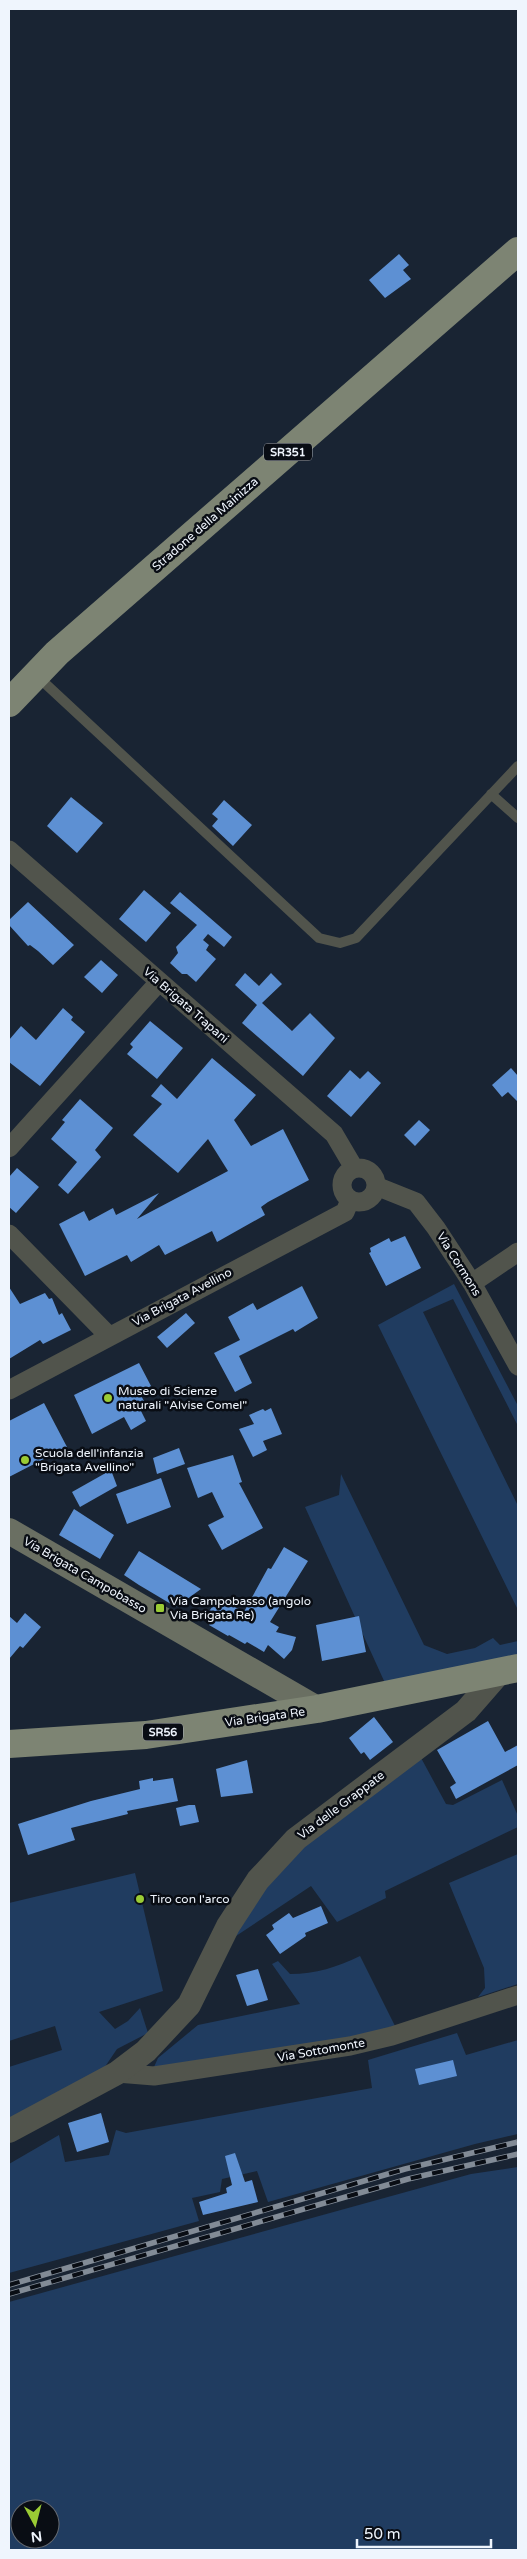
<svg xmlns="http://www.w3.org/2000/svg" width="527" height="2559" font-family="'Varela Round',sans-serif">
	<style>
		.green { fill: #203c60; fill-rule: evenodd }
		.building { fill: #5d90d3 }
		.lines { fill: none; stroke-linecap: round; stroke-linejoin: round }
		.service { stroke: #51544c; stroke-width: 10 }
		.minor { stroke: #51544c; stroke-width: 19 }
		.tertiary { stroke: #51544c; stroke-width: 24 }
		.secondary { stroke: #6a6f62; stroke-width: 26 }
		.primary { stroke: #7d8473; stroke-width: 28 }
		.rail-casing { stroke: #828b96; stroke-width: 5.5 }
		.rail { stroke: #090d14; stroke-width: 4; stroke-dasharray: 11; stroke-linecap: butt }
		.poi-dot { fill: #9acb34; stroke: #090d14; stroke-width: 2 }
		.labels { text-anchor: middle; stroke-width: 5; stroke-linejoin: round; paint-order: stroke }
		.shield { fill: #090d14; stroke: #aaafb7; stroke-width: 1 }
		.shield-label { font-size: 11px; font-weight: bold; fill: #eff5fd }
		.street-label { font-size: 12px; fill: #eff5fd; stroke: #090d14 }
		.poi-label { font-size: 12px; fill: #eff5fd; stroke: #090d14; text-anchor: start }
	</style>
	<rect width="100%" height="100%" fill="#192433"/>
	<path class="green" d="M454 1284 518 1406V1426L453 1299 423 1312 518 1506V1610L378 1325Z
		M341 1474 424 1645 447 1654 475 1648 493 1638 500 1645 518 1641V1656L385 1683 305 1507 339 1495Z
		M420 1756 446 1804 453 1805 502 1780 518 1816V1827L385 1891 386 1898 337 1922 311 1886 230 1940 264 1887 307 1841Z
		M518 1854V1984L478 1997 485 1988 484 1968 449 1883Z
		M135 1873 163 1991 99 2012 115 2029 128 2021 140 2008 148 2033 117 2049 98 2077 9 2119V2067L62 2050 55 2026 9 2041V1903Z
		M360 1956 396 2028 334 2040 154 2067 158 2058 198 2025 300 2004 272 1964 278 1961 290 1974C316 1974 337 1967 360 1956Z
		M457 2033 466 2055 518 2040V2134L475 2144 268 2202 257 2171 222 2179 220 2192 192 2198 199 2221 9 2273V2164L59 2135 65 2162 109 2155 116 2130 126 2133 372 2088 368 2060Z
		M518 2167V2550H9V2302L471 2174ZM20 2509H50V2539H20Z"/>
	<path class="building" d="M399 254 409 265 403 270 411 279 385 298 369 280Z
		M71 797 103 823 77 853 47 826Z
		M224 800 252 825 233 846 212 826 218 819 212 814Z
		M144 890 171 913 146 942 119 919Z
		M180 892 232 937 224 947 208 934 203 940 209 945 206 950 216 959 196 982 187 974H182L170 963 178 953 176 947 197 925 170 903Z
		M28 902 74 945 53 965 38 951 30 945 28 946 9 925V920Z
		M101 960 118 975 102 993 84 977Z
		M245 973 259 986 271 973 282 984 262 1003 292 1031 310 1013 335 1038 303 1076 242 1023 257 1005 235 985Z
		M63 1008 73 1017 71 1020 85 1032 40 1086 9 1062V1040L21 1026 36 1040Z
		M150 1021 183 1048 157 1079 127 1054 133 1047 130 1044Z
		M212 1058 256 1095 234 1120 251 1146 283 1129 309 1180 268 1202 261 1207 265 1215 217 1242 212 1231 165 1255 159 1245 131 1262 127 1255 85 1276 59 1224 84 1211 89 1221 113 1208 116 1215 159 1193 137 1219 228 1171 208 1139 178 1173 133 1135 162 1104 151 1096 161 1084 177 1099Z
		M511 1068 518 1076V1102L508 1092 502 1097 492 1085Z
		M350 1070 360 1079 368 1071 381 1083 351 1117 327 1096Z
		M80 1099 113 1128 95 1150 101 1157 68 1194 58 1185 77 1162 51 1139 65 1122 62 1120Z
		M419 1120 430 1130 415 1146 404 1135Z
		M17 1168 39 1187 16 1213 9 1207V1177Z
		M405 1236 421 1268 386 1286 369 1253 371 1252 370 1248 389 1238 391 1242Z
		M302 1286 318 1318 295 1332 293 1329 239 1356 252 1383 235 1392 214 1353 240 1340 228 1317 253 1303 257 1310Z
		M9 1287 20 1304 45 1293 49 1299 52 1298 59 1315 62 1313 71 1330 43 1344 40 1340 9 1359Z
		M186 1313 195 1323 167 1348 157 1337Z
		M139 1363 151 1386 139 1392 144 1401 138 1405 146 1421 131 1430 124 1417 92 1434 74 1395Z
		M44 1403 67 1447 9 1477V1421Z
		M271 1408 282 1434 263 1441 267 1450 253 1457 239 1429 254 1424 249 1415 263 1409 265 1411Z
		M179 1448 185 1464 157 1474 153 1458Z
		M233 1455 242 1482 239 1483 263 1528 222 1550 208 1525 224 1517 212 1492 198 1498 187 1468Z
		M111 1470 117 1486 80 1507 72 1492Z
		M161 1478 171 1507 127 1524 116 1494Z
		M74 1509 114 1535 100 1559 59 1535Z
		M284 1547 308 1561 270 1622 279 1627 276 1632 296 1637 292 1650 284 1659 268 1645 264 1652 247 1642 245 1644 229 1635 228 1636 209 1625 213 1618 207 1615 218 1597 242 1611 245 1610 268 1568 271 1569Z
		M139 1551 201 1589 176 1607 139 1585 124 1575Z
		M25 1613 41 1627 23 1648 20 1646 9 1659V1616L17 1623Z
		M359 1616 366 1652 322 1661 316 1625Z
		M374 1717 393 1742 370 1760 364 1752 361 1754 349 1738Z
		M488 1721 505 1752 518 1745V1765L456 1799 450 1787 456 1783 437 1750Z
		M247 1760 253 1793 221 1797 216 1769Z
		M153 1778V1781L173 1778 178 1801 127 1811 128 1814 71 1828 75 1840 28 1855 18 1824 91 1801 140 1789 139 1781Z
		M189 1805H195L199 1822 180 1826 176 1808Z
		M321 1906 328 1923 305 1933 306 1936 280 1954 266 1935 274 1929 272 1925 289 1913 293 1918Z
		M258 1969 268 2000 247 2006 236 1975Z
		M453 2060 457 2076 419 2085 415 2069Z
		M101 2113 109 2142 77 2152 68 2123Z
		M235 2153 245 2182 252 2180 258 2202 203 2215 199 2202 227 2193 226 2188 232 2185 225 2156Z"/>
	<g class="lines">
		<path class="service" d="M36 675 319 938 340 943 356 938 518 766
			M491 794 518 818"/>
		<path class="minor" d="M9 850 334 1134 354 1168
			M9 1148 159 982
			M342 1185a17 17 0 1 1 34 0a17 17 0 1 1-34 0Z
			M376 1186 416 1202 436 1228 472 1283 518 1366
			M9 1234 109 1336
			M472 1283 518 1252
			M9 1390 345 1212 350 1200
			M117 2073 154 2076 350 2046 392 2036 518 1995"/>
		<path class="tertiary" d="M9 2131 117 2073 146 2051 189 2005 228 1926 258 1880 296 1839 466 1711 500 1672"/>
		<path class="secondary" d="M9 1531 317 1709"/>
		<path class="primary" d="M9 703 57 653 518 251
			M9 1744 146 1735 317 1709 518 1668"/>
		<g class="rail-casing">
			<path id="rail" d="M9 2285 405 2169 518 2142
				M9 2294 408 2179 518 2154"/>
		</g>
		<use href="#rail" class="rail"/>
	</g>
	<g class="poi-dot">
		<circle cx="108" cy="1398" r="5"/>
		<circle cx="25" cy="1460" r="5"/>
		<rect x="155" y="1603" width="10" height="10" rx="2.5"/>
		<circle cx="140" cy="1899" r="5"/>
	</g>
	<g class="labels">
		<g class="shield">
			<rect x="264" y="443.5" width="48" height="17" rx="4"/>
			<rect x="143" y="1723.5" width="40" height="17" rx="4"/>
		</g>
		<g class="shield-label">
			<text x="288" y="456">SR351</text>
			<text x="163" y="1736">SR56</text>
		</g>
		<g class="street-label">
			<text transform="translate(205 524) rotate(-41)" y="4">Stradone della Mainizza</text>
			<text transform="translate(186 1005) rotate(41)" y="4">Via Brigata Trapani</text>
			<text transform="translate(459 1264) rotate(58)" y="4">Via Cormons</text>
			<text transform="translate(182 1297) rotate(-28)" y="4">Via Brigata Avellino</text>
			<text transform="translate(85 1575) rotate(30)" y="4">Via Brigata Campobasso</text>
			<text transform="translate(265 1717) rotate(-8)" y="4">Via Brigata Re</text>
			<text transform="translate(341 1805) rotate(-37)" y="4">Via delle Grappate</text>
			<text transform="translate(321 2050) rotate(-10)" y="4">Via Sottomonte</text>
		</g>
		<g class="poi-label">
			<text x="118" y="1395">Museo di Scienze<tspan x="118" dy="14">naturali "Alvise Comel"</tspan></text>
			<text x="35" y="1457">Scuola dell'infanzia<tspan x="35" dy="14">"Brigata Avellino"</tspan></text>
			<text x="170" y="1605">Via Campobasso (angolo<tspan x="170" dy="14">Via Brigata Re)</tspan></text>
			<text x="150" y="1903">Tiro con l'arco</text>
		</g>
	</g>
	<rect width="527" height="2559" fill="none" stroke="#eff5fd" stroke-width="20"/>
	<g transform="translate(35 2524) rotate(173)"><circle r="24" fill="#090d14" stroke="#656a71"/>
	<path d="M0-4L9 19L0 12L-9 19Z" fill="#9acb34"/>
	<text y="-8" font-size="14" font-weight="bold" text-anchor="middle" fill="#eff5fd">N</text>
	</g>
	<path d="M357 2539v8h134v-8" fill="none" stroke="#eff5fd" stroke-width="2.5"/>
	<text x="364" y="2539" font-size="15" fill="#eff5fd" stroke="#090d14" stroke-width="4" paint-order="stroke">50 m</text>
</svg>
